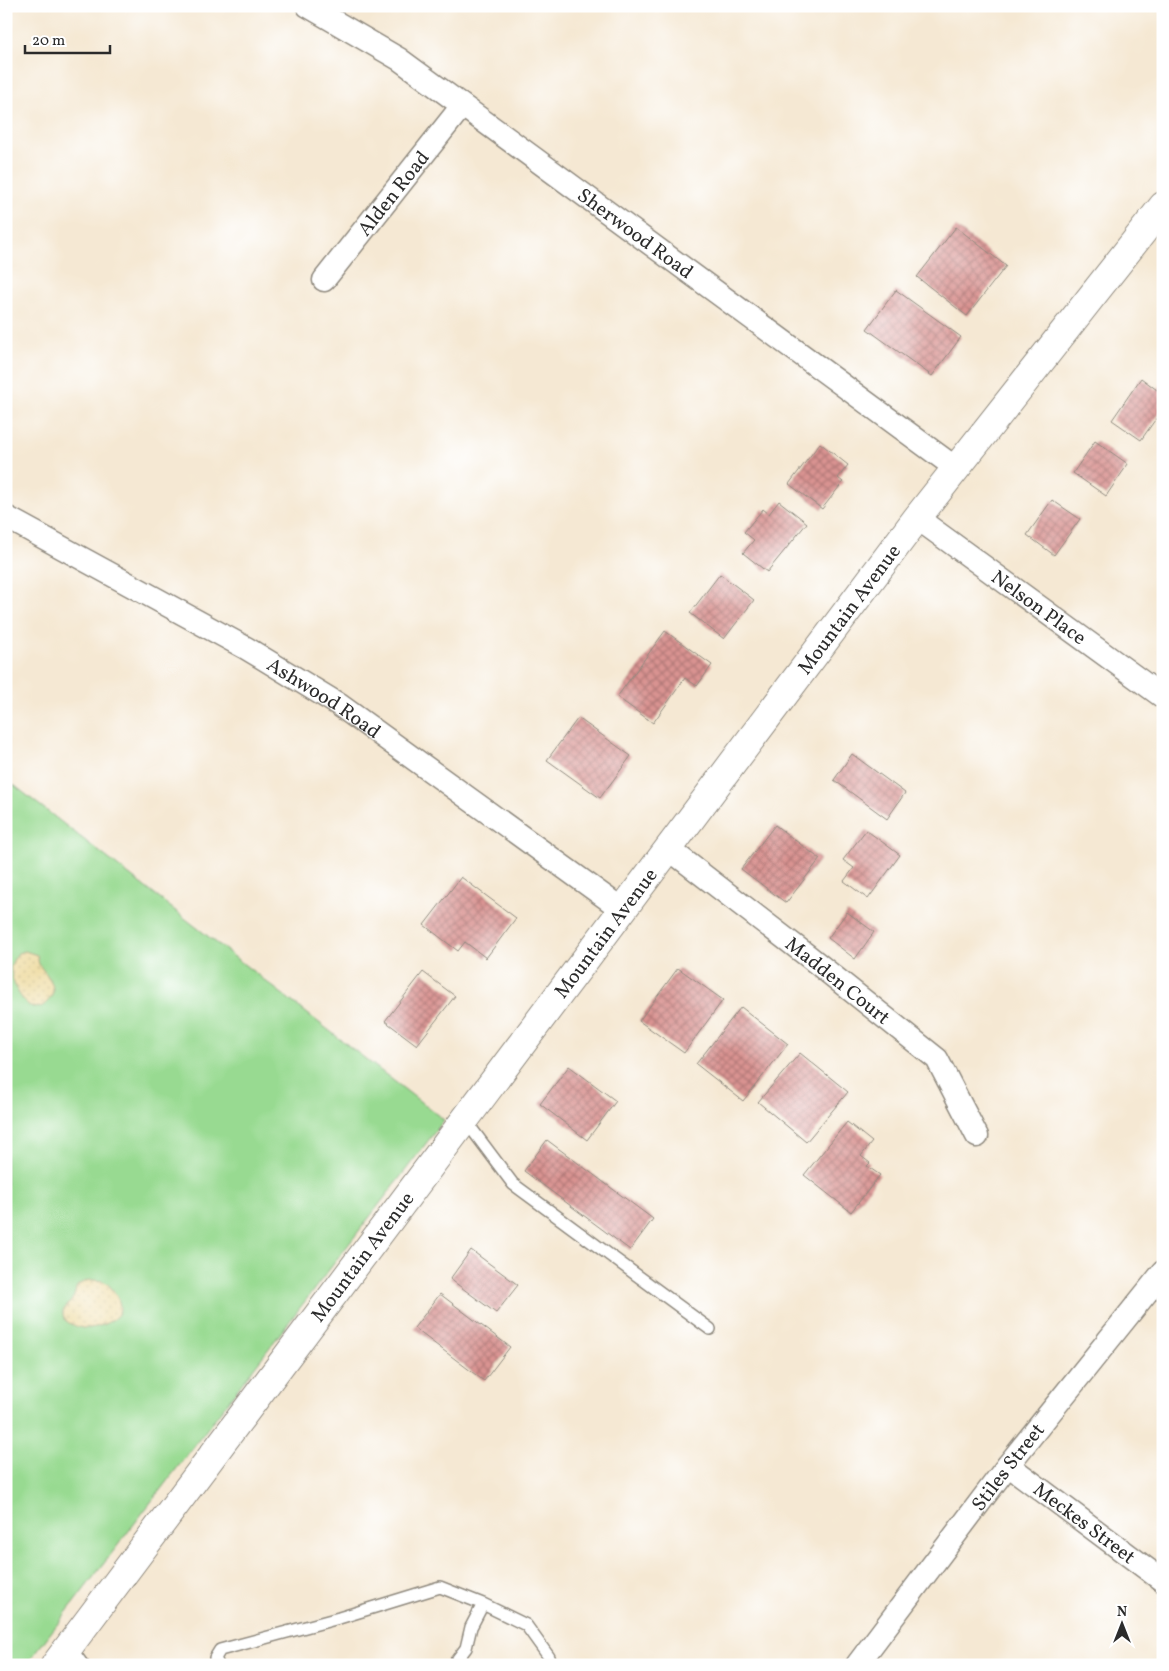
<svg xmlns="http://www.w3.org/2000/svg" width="1169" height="1671" font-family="Vollkorn,serif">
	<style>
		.grass { fill: #98da91; stroke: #62825e }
		.sand { fill: url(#sand-dots); stroke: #8c8264 }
		.building { fill: url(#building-cross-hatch) }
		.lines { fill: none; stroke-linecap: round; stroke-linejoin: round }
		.service-casing { stroke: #908a7f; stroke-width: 14 }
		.minor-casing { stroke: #908a7f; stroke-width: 25 }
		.tertiary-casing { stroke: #908a7f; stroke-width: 30 }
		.service { stroke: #fff; stroke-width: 11 }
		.minor { stroke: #fff; stroke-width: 22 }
		.tertiary { stroke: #fff; stroke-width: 28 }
		.labels { text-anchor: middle; stroke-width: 4.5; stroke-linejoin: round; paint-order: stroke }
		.street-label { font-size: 20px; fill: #2b2b2b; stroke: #fff }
	</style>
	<defs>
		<pattern id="sand-dots" width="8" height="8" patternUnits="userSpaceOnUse" patternTransform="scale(1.25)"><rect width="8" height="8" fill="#eeda9e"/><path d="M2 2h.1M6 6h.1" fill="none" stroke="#cb8" stroke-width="1.8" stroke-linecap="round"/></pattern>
		<pattern id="building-cross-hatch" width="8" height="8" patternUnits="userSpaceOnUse" patternTransform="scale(1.25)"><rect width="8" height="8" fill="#d99391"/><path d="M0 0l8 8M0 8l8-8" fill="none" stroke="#b07877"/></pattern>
	</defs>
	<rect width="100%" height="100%" fill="#fff"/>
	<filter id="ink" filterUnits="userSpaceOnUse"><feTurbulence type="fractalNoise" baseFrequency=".02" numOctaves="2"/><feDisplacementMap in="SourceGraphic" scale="10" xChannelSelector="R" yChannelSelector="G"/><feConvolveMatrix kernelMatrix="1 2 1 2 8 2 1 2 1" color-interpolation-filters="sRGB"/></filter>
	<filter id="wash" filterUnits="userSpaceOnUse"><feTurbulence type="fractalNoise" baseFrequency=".0096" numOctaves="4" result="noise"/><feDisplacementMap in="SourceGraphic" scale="20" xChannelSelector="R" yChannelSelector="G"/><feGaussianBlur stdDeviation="1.12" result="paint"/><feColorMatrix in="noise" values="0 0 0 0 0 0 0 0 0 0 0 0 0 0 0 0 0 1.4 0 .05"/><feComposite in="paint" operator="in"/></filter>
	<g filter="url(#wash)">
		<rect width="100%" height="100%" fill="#f5e8d3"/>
		<path class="grass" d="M6 779 444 1120 26 1665H6Z"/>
		<path class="sand" d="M25 951 37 955C38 958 38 963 40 966 45 973 52 979 53 989 54 994 50 999 47 1002 29 1023 9 981 11 966 12 961 16 957 18 953Z
			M89 1280C94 1280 100 1280 105 1282 112 1287 121 1300 120 1309 119 1320 98 1328 88 1328 81 1329 72 1325 66 1321L63 1315V1311C65 1307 69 1305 71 1301 80 1289 69 1287 89 1280Z"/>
		<g id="blocks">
			<path class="building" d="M956 227 1006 266 967 316 917 277Z
				M896 290 961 337 932 376 867 329Z
				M1141 378 1157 390 1163 382V411L1162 410 1141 440 1112 420Z
				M1095 441 1128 464 1106 496 1073 473Z
				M820 443 848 465 838 478 843 482 822 509 789 484Z
				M1052 500 1080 519 1054 555 1027 535Z
				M779 501 807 523 767 572 743 553 754 540 744 532 763 509 769 514Z
				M720 574 754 600 724 639 690 613Z
				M665 631 712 665 697 686 685 678 653 723 617 697Z
				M578 718 631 756 600 798 547 760Z
				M852 754 905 793 887 819 834 780Z
				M775 825 820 859 786 903 741 869Z
				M866 830 900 855 868 899 844 881 854 868 843 860Z
				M461 877 516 918 486 958 465 942 458 951 424 925Z
				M847 912 874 932 855 959 828 938Z
				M678 968 723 1000 684 1053 639 1021Z
				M423 972 455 996 417 1045 385 1021Z
				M741 1007 788 1044 743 1101 696 1064Z
				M800 1053 848 1092 806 1142 758 1102Z
				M569 1066 616 1101 587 1140 540 1104Z
				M847 1122 872 1142 861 1156 870 1163 867 1166 880 1175 851 1212 804 1175Z
				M547 1140 653 1219 630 1250 524 1171Z
				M471 1250 518 1285 496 1313 450 1279Z
				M440 1294 510 1347 484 1381 414 1328Z"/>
		</g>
	</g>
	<g filter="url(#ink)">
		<use href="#blocks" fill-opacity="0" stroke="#908a7f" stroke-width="1"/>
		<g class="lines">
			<g class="service-casing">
				<path id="service" d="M465 1120 513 1184 710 1329
					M69 1646 83 1665
					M218 1665 215 1658 220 1650 339 1618 440 1587 483 1604 526 1625 549 1657 551 1665
					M453 1665 466 1648 471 1627 483 1604"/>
			</g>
			<g class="minor-casing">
				<g id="minor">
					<path id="s1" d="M308 6 399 59 957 469"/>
					<path id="s2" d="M324 280 462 106"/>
					<path id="s3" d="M6 517 246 648 338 704 623 910"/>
					<path id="s4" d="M917 518 1163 697"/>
					<path id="s5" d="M669 849 808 956 937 1059 977 1136"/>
					<path id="s6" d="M1008 1465 1163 1581"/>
					<path id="s7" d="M857 1665 1008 1465 1163 1272"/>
				</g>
			</g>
			<g class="tertiary-casing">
				<g id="tertiary">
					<path id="s8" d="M55 1665 917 518 1163 206"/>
				</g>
			</g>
			<use href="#service" class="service"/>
			<use href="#minor" class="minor"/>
			<use href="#tertiary" class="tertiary"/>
		</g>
	</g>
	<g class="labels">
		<g class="street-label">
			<text dy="7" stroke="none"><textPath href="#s2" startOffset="111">Alden Road</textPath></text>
			<text dy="7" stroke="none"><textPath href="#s1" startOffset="399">Sherwood Road</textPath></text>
			<text dy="7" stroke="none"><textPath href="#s4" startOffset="151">Nelson Place</textPath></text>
			<text dy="7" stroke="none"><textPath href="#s8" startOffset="1321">Mountain Avenue</textPath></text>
			<text dy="7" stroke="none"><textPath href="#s3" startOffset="366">Ashwood Road</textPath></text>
			<text dy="7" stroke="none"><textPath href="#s8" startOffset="916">Mountain Avenue</textPath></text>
			<text dy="7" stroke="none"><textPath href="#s5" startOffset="214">Madden Court</textPath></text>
			<text dy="7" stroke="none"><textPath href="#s8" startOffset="511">Mountain Avenue</textPath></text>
			<text dy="7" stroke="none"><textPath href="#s7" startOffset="249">Stiles Street</textPath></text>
			<text dy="7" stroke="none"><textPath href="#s6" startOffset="96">Meckes Street</textPath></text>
		</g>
	</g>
	<rect width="1169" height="1671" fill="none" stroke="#fff" stroke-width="25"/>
	<g transform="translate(1122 1624)" stroke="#ffffff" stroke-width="4" paint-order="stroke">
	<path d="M0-4L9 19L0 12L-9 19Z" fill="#2b2b2b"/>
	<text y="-8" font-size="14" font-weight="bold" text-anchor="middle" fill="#2b2b2b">N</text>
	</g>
	<path d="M25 45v8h85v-8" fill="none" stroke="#2b2b2b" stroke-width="2.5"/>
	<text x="32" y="45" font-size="15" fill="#2b2b2b" stroke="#ffffff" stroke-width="4" paint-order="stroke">20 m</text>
</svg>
